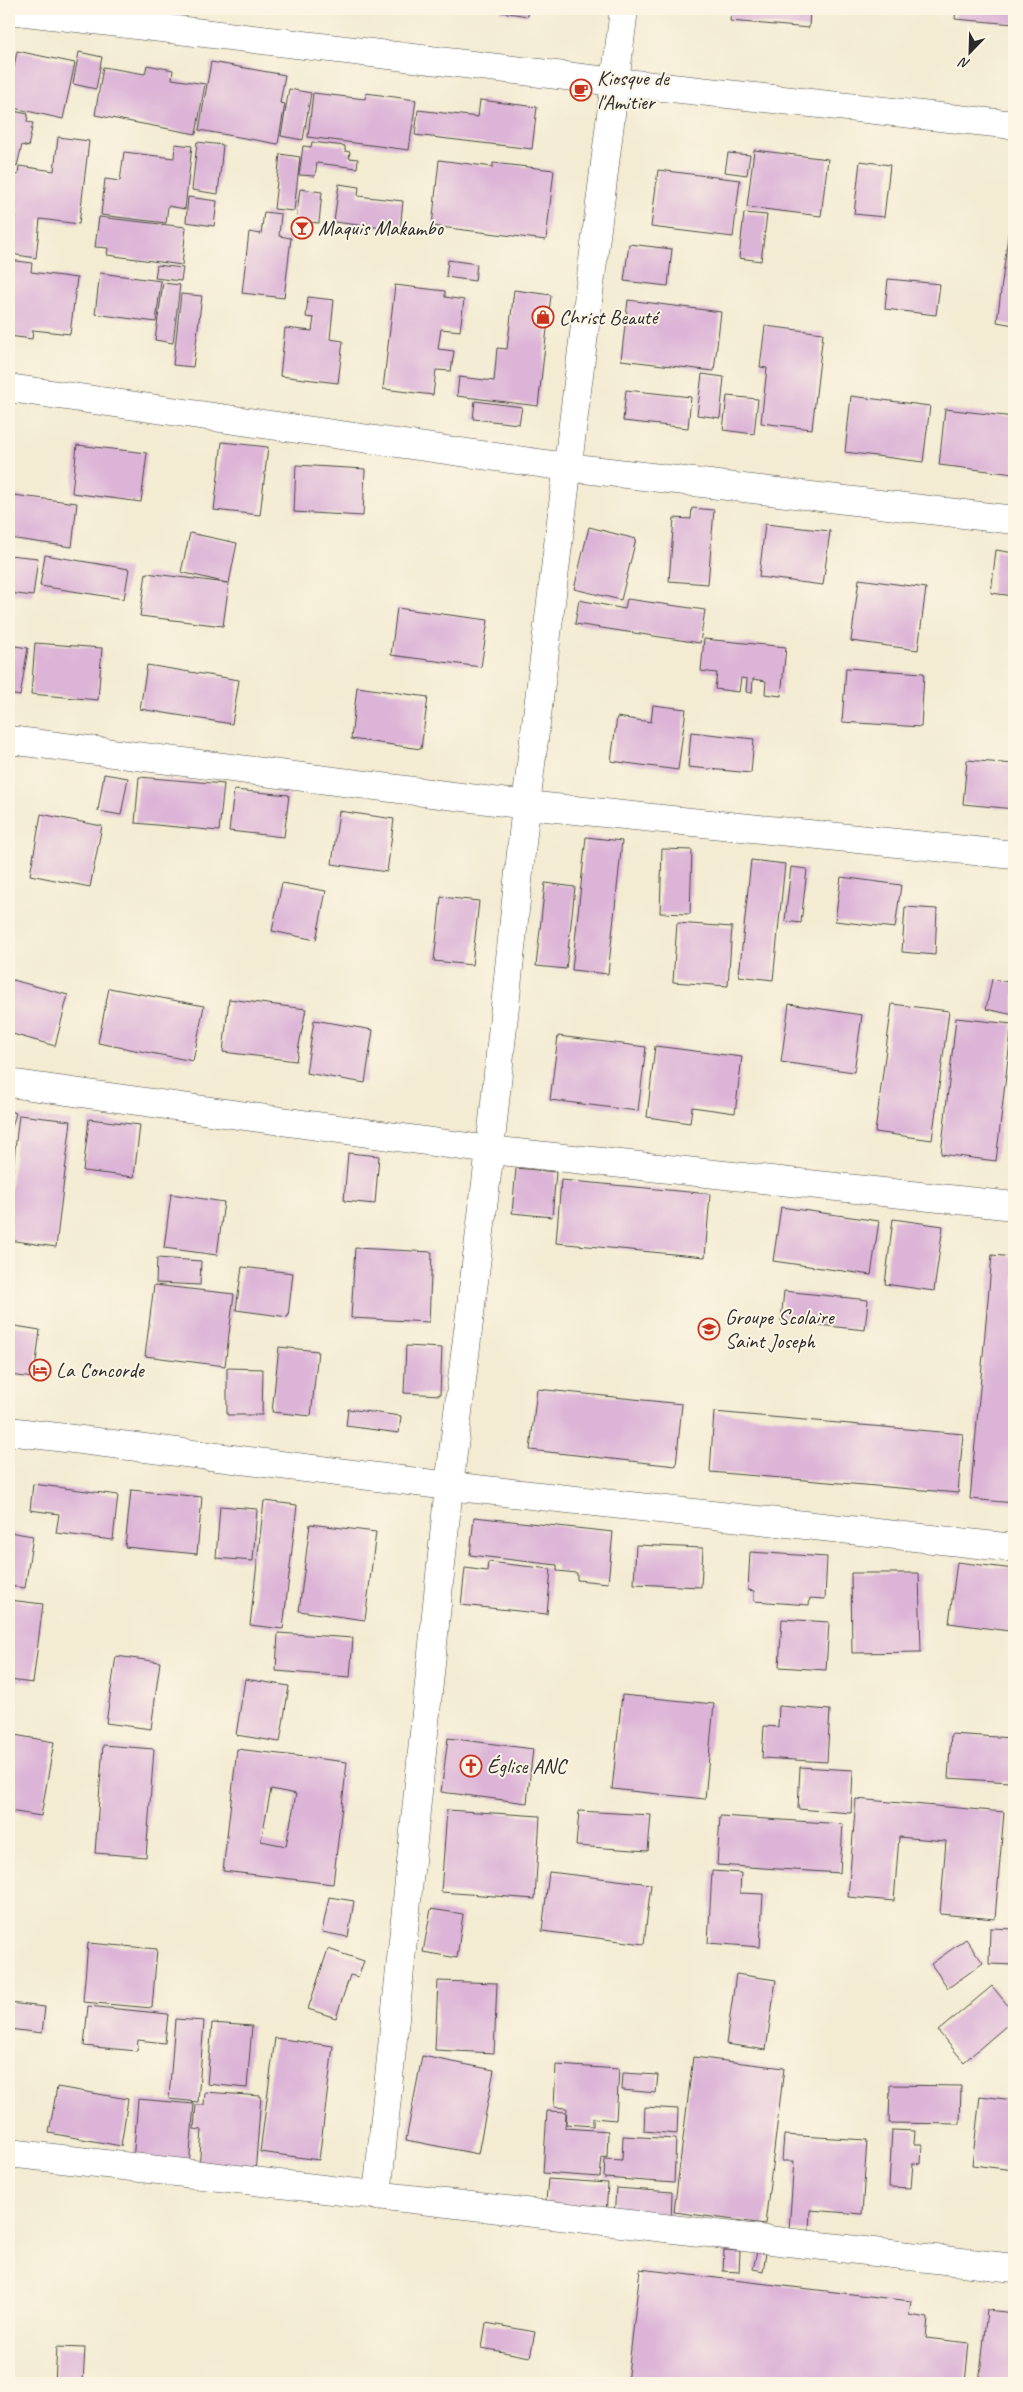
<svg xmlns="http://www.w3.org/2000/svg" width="1023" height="2392" font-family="Caveat,sans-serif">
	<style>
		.building { fill: #dcb4d7; fill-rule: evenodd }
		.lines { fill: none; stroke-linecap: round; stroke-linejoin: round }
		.minor-casing { stroke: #494844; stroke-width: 29 }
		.minor { stroke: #fff; stroke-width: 28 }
		.labels { text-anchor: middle; stroke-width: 4; stroke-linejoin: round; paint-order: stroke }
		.poi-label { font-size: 21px; fill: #2b2b2b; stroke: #fcf5e5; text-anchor: start }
	</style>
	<rect width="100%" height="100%" fill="#fcf5e5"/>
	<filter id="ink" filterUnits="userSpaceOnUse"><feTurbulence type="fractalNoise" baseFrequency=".02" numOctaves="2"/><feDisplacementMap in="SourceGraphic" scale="10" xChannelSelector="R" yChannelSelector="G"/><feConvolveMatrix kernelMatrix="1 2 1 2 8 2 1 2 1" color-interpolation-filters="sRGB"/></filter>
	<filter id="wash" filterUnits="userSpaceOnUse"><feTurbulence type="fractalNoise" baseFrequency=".0096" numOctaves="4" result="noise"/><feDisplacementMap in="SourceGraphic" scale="20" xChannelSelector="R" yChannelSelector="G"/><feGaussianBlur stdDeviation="1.12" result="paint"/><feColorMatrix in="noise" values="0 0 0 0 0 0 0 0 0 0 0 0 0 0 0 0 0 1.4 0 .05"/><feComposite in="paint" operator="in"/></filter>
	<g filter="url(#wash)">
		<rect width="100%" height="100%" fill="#f3ebd2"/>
		<g id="blocks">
			<path class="building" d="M501 9H529L528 16 501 12Z
				M731 9H810L809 28 730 21Z
				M956 9H1014V24L955 19Z
				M17 51 75 63 63 119 9 107V71L13 72Z
				M79 52 102 57 96 89 73 84Z
				M211 62 285 75 280 103 285 104 278 144 199 130Z
				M147 65 173 70 172 79 205 84 196 134 95 115 103 67 145 74Z
				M289 89 311 93 303 140 281 136Z
				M313 93 365 99 366 93 416 100 409 150 308 137Z
				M480 100 537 107 532 149 415 135 418 110 478 117Z
				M9 110 28 114 27 122 33 123 28 147 22 145 17 166 9 164Z
				M58 137 89 141 79 224 40 219 36 258 11 254 15 216 9 215V174L18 175 19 166 54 171Z
				M197 142 223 145 218 194 192 190Z
				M312 142 345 146V151L350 152 349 158 358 159 357 168 317 163 315 176 299 175 303 146 311 147Z
				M175 144 192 146 185 209 168 206 166 223 101 215 105 179 120 181 124 152 174 158Z
				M754 150 828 159 821 216 747 207Z
				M728 153 750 155 747 175 725 172Z
				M280 154 300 157 294 211 274 209Z
				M439 160 493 167V163L554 170 546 240 432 226Z
				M860 161 890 165 884 217 854 214Z
				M658 170 740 180 733 237 651 227Z
				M339 184 359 187 358 196 403 201 400 230 334 222Z
				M300 189 322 192 319 223 296 221Z
				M188 197 217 201 214 226 186 222Z
				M264 212 281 214 279 236 291 238 284 298 242 293 249 232 261 234Z
				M744 213 767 215 761 261 739 258Z
				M99 217 186 227 182 265 107 255 108 248 95 247Z
				M1009 228 1014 229V325L997 322Z
				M629 244 672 249 668 286 624 281Z
				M9 260 32 263 31 272 77 278 70 334 33 330 32 339 9 336Z
				M448 260 477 264 475 281 446 277Z
				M157 265 183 268 181 281 155 278Z
				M100 273 161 281 156 322 95 314Z
				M888 279 940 284 936 315 885 309Z
				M163 283 180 285 173 343 155 340Z
				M395 285 445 291V297L464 300 460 331 441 329 438 349 454 351 451 371 436 370 433 395 383 389Z
				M514 290 551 295 538 406 457 396 459 377 494 381 497 348 507 349Z
				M181 294 202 296 193 367 173 365Z
				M308 297 334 300 330 339 343 341 338 383 280 376 285 328 312 331 314 318 306 317Z
				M628 300 721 312 714 371 621 360Z
				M765 326 823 333 812 429 761 423 767 368 760 367Z
				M702 374 724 377 720 418 697 415Z
				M626 390 691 397 688 428 623 421Z
				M727 396 758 399 754 434 723 430Z
				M851 396 930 406 923 462 845 452Z
				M475 401 522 407 519 424 473 419Z
				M945 409 1014 417V474L939 465Z
				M222 442 268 447 260 515 214 510Z
				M77 445 147 453 141 502 72 493Z
				M296 465 365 469 363 516 294 512Z
				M13 495 77 503 72 547 9 538Z
				M692 508 714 510 708 584 669 581 674 518 691 519Z
				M765 524 830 531 823 585 759 577Z
				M589 527 636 539 621 600 574 589Z
				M190 533 237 543 229 583 223 626 140 616 146 573 227 583 181 572Z
				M996 550 1014 553V596L991 593Z
				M9 555 38 558 33 596 9 593Z
				M45 555 129 569 124 599 40 586Z
				M859 579 926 588 918 650 851 641Z
				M627 599 705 610 700 643 575 624 579 600 625 609Z
				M397 608 488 620 481 667 391 655Z
				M704 639 786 647 781 696 765 694 766 681 753 679 752 693 746 692 747 679 741 678 739 692 715 689 717 673 701 671Z
				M35 643 102 648 98 700 31 694Z
				M9 645 28 648 20 696 9 694Z
				M147 665 239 680 232 724 140 709Z
				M846 668 924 673 921 727 842 722Z
				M357 687 428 697 421 749 351 739Z
				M653 705 686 709 678 770 611 761 617 717 651 722Z
				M691 732 754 739 751 773 688 767Z
				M967 760 1014 764V809L963 804Z
				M104 774 128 778 121 815 98 811Z
				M139 777 224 784 219 831 135 823Z
				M234 790 289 795 284 837 229 831Z
				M339 811 394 819 387 872 332 864Z
				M41 814 102 826 90 887 30 875Z
				M586 837 622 841 608 974 572 970Z
				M662 849 692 850 690 914 660 913Z
				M751 860 785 864 773 980 739 976Z
				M791 867 807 869 801 923 785 921Z
				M841 877 901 885 895 928 835 921Z
				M282 883 326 891 316 940 272 931Z
				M545 883 575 887 566 969 536 966Z
				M441 897 479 901 472 965 434 961Z
				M905 907 937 909 935 955 902 952Z
				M677 923 732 927 728 986 673 982Z
				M9 979 68 995 55 1046 9 1033Z
				M992 979 1014 983V1015L986 1009Z
				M109 988 204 1006 193 1061 98 1043Z
				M229 999 306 1009 296 1061 223 1052Z
				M789 1004 862 1015 854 1072 781 1062Z
				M892 1004 949 1011 932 1140 875 1132Z
				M956 1018 1012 1024 996 1161 941 1154Z
				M314 1020 373 1030 365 1083 306 1073Z
				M558 1036 646 1047 638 1111 550 1100Z
				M655 1046 742 1057 735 1113 692 1107 690 1123 647 1117Z
				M9 1111 16 1113 9 1138Z
				M19 1115 71 1121 56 1247 9 1240V1202Z
				M89 1119 140 1125 134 1177 83 1171Z
				M348 1153 379 1156 375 1204 344 1201Z
				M516 1168 556 1172 552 1217 512 1213Z
				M561 1180 710 1194 705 1257 556 1243Z
				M171 1194 224 1202 217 1255 164 1248Z
				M781 1207 879 1221 871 1275 773 1261Z
				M893 1219 943 1226 934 1291 885 1284Z
				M355 1248 432 1252 429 1322 351 1318Z
				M992 1255 1014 1257V1503L970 1499Z
				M157 1258 201 1261 200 1285 156 1283Z
				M242 1267 293 1273 288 1317 236 1310Z
				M154 1285 234 1294 225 1366 145 1356Z
				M784 1291 868 1300 865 1330 781 1321Z
				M9 1325 40 1330 34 1378 9 1375Z
				M406 1346 442 1348 440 1395 404 1393Z
				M279 1347 318 1351 311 1416 272 1412Z
				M227 1368 263 1369 262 1415H227Z
				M537 1389 682 1404 676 1466 530 1450Z
				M348 1409 401 1416 399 1433 346 1426Z
				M714 1412 963 1434 958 1493 710 1472Z
				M33 1484 118 1495 113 1540 56 1533 59 1514 30 1510Z
				M131 1490 202 1497 197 1554 125 1547Z
				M264 1501 297 1505 283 1629 250 1625Z
				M220 1506 257 1509 253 1561 216 1558Z
				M474 1517 613 1532 608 1583 577 1580V1573L557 1571V1565L470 1555Z
				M310 1524 376 1532 365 1620 299 1611Z
				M9 1532 33 1536 25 1588 9 1586Z
				M636 1545 703 1548 701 1587 634 1584Z
				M750 1552 827 1557 825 1599 810 1598 809 1605 754 1601V1591L748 1590Z
				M488 1562 551 1569 547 1614 461 1605 465 1568 487 1571Z
				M957 1562 1014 1569 1009 1631 949 1623Z
				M851 1573H919L921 1652 852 1653Z
				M9 1600 43 1604 33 1683 9 1680Z
				M782 1619 829 1622 826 1670 779 1667Z
				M278 1633 353 1638 350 1677 276 1671Z
				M116 1656 160 1662 151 1729 106 1723Z
				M245 1679 289 1686 280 1742 236 1735Z
				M622 1695 714 1704 705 1799 612 1789Z
				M779 1706 830 1710 827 1762 762 1758 764 1726 778 1727Z
				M9 1734 54 1742 41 1816 9 1811Z
				M951 1734 1012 1738 1010 1782 948 1778Z
				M448 1738 533 1749 527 1803 441 1792Z
				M103 1745 154 1749 146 1857 95 1853Z
				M237 1749 347 1762 333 1884 223 1871ZM271 1789 296 1794 286 1846 261 1841Z
				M800 1767 853 1770 851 1813 798 1809Z
				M856 1799 1004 1812 995 1919 940 1914 946 1841 899 1837 894 1901 848 1897Z
				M447 1810 540 1816 535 1899 441 1892Z
				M579 1811 651 1815 648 1851 576 1846Z
				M720 1816 843 1824 840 1873 717 1865Z
				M712 1871 741 1873 740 1893 763 1894 760 1947 708 1943Z
				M549 1872 651 1884 644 1944 542 1931Z
				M329 1897 354 1901 348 1937 322 1932Z
				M431 1909 463 1914 457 1958 423 1952Z
				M990 1928 1014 1929V1965L989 1964Z
				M966 1939 983 1963 948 1988 931 1964Z
				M88 1943 157 1949 152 2008 83 2002Z
				M328 1949 364 1961 358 1977 350 1975 336 2018 308 2009Z
				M736 1974 776 1980 766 2050 726 2044Z
				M438 1981 497 1983 494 2053 435 2050Z
				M992 1986 1014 2013V2019L964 2062 938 2031Z
				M9 2003 45 2007 42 2033 9 2029Z
				M88 2006 168 2014 165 2043 138 2040 137 2051 84 2046Z
				M175 2019 204 2021 198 2102 169 2099Z
				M212 2023 252 2026 247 2088 207 2084Z
				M275 2038 333 2046 319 2160 260 2152Z
				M422 2056 494 2070 478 2154 406 2140Z
				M693 2057 784 2068 765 2224 674 2212Z
				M556 2065 619 2069 616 2120 593 2118V2126L566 2124 567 2108 554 2107Z
				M623 2073 658 2075 656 2093 622 2090Z
				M890 2085 961 2086 960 2124 889 2123Z
				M57 2087 128 2099 121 2146 49 2133Z
				M205 2092 261 2096 255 2174 199 2169 202 2130 194 2129 196 2105H204Z
				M980 2096 1014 2100V2170L972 2165Z
				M138 2099 194 2104 189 2167 133 2162Z
				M645 2107 678 2109 677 2134 644 2131Z
				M547 2111 566 2112 565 2128 608 2131 607 2158 602 2157 600 2177 543 2173Z
				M892 2130 915 2131 914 2144H922L921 2164 913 2163 911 2188 889 2187Z
				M784 2135 867 2140 862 2214 810 2210 809 2231 789 2230 794 2161H782Z
				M623 2136 676 2139 674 2183 604 2178 605 2159 622 2160Z
				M548 2179 608 2183 606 2216 545 2212Z
				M616 2188 672 2192 671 2223 614 2219Z
				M724 2250 740 2251 739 2272 723 2271Z
				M757 2252 766 2253 763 2271 753 2269Z
				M640 2269 911 2301 909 2315 928 2318 926 2338 969 2343 965 2383H627Z
				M987 2310 1014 2313V2383H979Z
				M486 2323 535 2332 530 2357 482 2348Z
				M57 2347 85 2348 83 2383H55Z"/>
		</g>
	</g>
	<g filter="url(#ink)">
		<use href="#blocks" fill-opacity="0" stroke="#494844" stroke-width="1"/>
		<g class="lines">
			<g class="minor-casing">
				<path id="minor" d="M9 10 616 82 1014 125
					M9 388 567 467 1014 520
					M9 740 526 805 1014 855
					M9 1083 490 1150 1014 1206
					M9 1431 449 1486 1014 1548
					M9 2153 1014 2268
					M377 2196 449 1486 490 1150 526 805 624 9"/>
			</g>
			<use href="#minor" class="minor"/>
		</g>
	</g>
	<defs>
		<g id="cafe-ring" transform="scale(1.125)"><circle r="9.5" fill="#fcf5e5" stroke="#c8321e" stroke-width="1.5"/><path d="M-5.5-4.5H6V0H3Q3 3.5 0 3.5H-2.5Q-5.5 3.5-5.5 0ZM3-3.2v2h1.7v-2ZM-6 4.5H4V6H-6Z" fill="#c8321e"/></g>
		<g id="bar-ring" transform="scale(1.125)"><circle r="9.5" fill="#fcf5e5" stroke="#c8321e" stroke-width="1.5"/><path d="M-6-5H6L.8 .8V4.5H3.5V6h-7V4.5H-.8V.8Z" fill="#c8321e"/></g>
		<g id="shop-ring" transform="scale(1.125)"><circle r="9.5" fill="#fcf5e5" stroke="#c8321e" stroke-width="1.5"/><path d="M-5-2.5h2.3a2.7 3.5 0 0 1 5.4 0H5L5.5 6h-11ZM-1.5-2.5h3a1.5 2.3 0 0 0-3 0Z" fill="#c8321e"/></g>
		<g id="school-ring" transform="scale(1.125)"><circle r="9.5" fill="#fcf5e5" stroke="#c8321e" stroke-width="1.5"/><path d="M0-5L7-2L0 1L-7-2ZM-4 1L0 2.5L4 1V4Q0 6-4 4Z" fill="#c8321e"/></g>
		<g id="hotel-ring" transform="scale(1.125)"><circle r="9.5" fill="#fcf5e5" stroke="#c8321e" stroke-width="1.5"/><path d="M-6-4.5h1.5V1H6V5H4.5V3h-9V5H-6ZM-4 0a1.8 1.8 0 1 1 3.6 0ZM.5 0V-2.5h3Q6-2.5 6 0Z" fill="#c8321e"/></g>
		<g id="church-ring" transform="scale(1.125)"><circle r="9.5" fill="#fcf5e5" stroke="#c8321e" stroke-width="1.5"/><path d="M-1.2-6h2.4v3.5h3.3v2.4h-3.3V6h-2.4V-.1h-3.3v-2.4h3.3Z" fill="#c8321e"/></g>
	</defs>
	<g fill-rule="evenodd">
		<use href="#cafe-ring" x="581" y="90"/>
		<use href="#bar-ring" x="302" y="228"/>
		<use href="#shop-ring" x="543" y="317"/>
		<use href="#school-ring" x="709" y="1329"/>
		<use href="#hotel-ring" x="40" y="1370"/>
		<use href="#church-ring" x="471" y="1766"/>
	</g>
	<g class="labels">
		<g class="poi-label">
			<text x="597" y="85">Kiosque de<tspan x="597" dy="24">l'Amitier</tspan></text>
			<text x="318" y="235">Maquis Makambo</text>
			<text x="559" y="324">Christ Beauté</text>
			<text x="725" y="1324">Groupe Scolaire<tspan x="725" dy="24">Saint Joseph</tspan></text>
			<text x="56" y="1377">La Concorde</text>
			<text x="487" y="1773">Église ANC</text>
		</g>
	</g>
	<rect width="1023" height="2392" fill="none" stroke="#fcf5e5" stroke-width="30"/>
	<g transform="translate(970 52) rotate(203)" stroke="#fcf5e5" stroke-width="4" paint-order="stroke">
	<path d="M0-4L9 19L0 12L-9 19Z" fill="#2b2b2b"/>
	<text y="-8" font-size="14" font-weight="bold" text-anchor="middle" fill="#2b2b2b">N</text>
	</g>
</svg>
